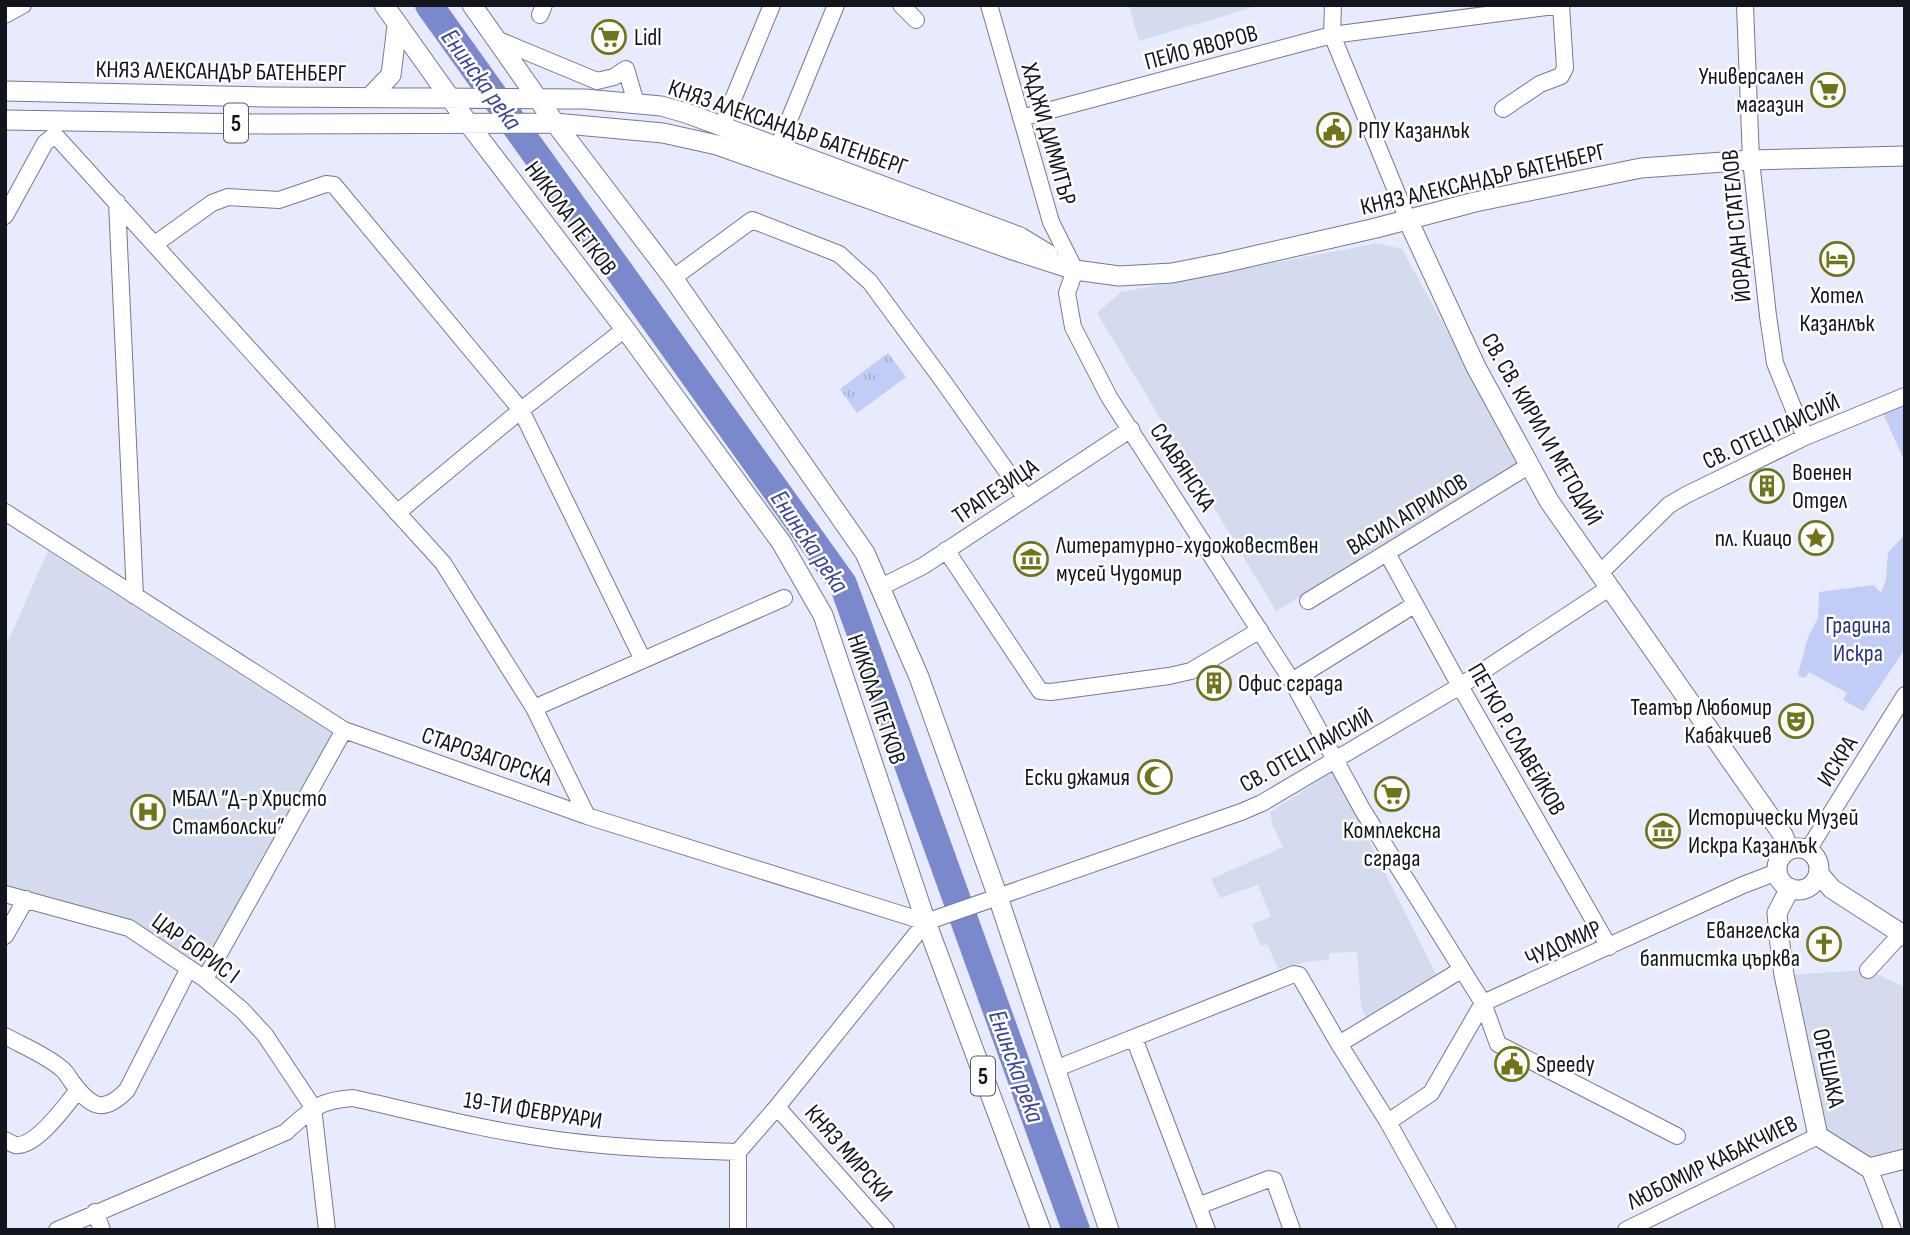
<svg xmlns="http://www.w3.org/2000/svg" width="1910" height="1235" font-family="'Sofia Sans Condensed',sans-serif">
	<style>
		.built { fill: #d5dbef }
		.grass { fill: url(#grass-tufts) }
		.garden { fill: #c2cdf7 }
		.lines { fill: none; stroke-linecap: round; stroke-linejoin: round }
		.river { stroke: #7a88cc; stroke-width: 28 }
		.minor-casing { stroke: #747a94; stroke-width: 18 }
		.major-casing { stroke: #747a94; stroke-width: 21 }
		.minor { stroke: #fff; stroke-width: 16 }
		.major { stroke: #fff; stroke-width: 19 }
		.labels { text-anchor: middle; stroke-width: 5; stroke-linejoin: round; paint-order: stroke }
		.shield { fill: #fff; stroke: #595a62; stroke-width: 2 }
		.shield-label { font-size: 23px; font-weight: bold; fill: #12141e }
		.poi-label { font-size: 24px; fill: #12141e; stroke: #fff; text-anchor: start }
		.street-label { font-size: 24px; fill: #12141e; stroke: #fff }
		.park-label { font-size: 24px; fill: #2b3282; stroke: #fff }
		.water-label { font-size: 26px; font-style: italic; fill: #3b4597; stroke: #fff }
	</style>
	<defs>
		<pattern id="grass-tufts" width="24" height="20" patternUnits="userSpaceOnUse" patternTransform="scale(1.75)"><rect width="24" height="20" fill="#c2cdf7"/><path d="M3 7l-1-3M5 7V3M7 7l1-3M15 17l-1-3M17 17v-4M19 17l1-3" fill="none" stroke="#a6afd3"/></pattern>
	</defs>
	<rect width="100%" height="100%" fill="#e7ebfd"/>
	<path class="built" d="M1129 5H1251V8L1139 41Z
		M1378 243 1402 249 1520 463 1276 611 1097 313 1121 292Z
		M48 551 333 734 202 969 133 923 5 890V648Z
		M1334 771 1436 974 1368 1023 1361 1006 1357 952 1329 953V960L1310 961 1278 969 1267 944 1261 946 1252 924 1271 917 1258 885 1220 898 1211 879 1283 847 1273 827 1270 812Z
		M1868 970 1905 987V1159L1869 1168 1818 1136 1784 975Z"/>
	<path class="grass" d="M888 353 906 377 857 413 840 389Z"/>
	<path class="garden" d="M1905 399V462L1883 413Z
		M1905 534V649L1863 711 1843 700 1847 693 1809 672 1805 678 1798 675 1808 637 1818 618 1819 592 1874 585 1881 593 1886 580 1888 553Z"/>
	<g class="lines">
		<path class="river" d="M429 5 843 584 1076 1230"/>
		<g class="minor-casing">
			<path id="minor" d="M901 5 916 20
				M989 5 1051 222 1075 270 1067 293 1073 327 1109 397 1292 681 1362 809 1483 1003 1498 1044 1677 1136
				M1333 5 1332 35 1408 220
				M1745 5 1751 160 1768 316 1775 363 1805 437
				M5 15 23 5
				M540 15 544 5
				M496 39 597 81 614 77 626 69 636 103
				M1503 109 1540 84 1561 76 1565 68 1561 5
				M1021 118 1332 35 1562 5
				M722 126 772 5
				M778 147 836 5
				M117 202 135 596
				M5 216 45 143 55 135 443 563 534 708 587 816
				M155 244 212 203 228 197 279 200 326 184 334 185 521 410 643 660
				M673 278 752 220 839 254 870 282 943 381 1025 497
				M5 512 344 730 587 816 926 922 1241 812 1262 803 1460 686 1609 588
				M397 513 521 410 625 329
				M946 550 1040 691 1051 692 1169 676 1191 671 1260 630
				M1387 553 1460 686 1609 947
				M1600 573 1669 505 1686 495 1805 437 1905 396
				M881 587 923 566 1131 429
				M1308 601 1530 465
				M1292 681 1414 605
				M534 708 784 598
				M1808 850 1905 695
				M5 894 129 928 205 979 242 1010 265 1035 313 1107 327 1230
				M5 936 26 899
				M1868 970 1901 934
				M205 979 344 730
				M1483 1003 1743 885 1777 872
				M5 1036C23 1046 46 1055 62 1069 66 1072 69 1078 72 1082 91 1107 103 1115 127 1090L189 968
				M1134 1038 1207 1230
				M1339 1044 1461 970
				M1055 1069 1294 974 1299 975 1339 1044 1388 1122 1448 1230
				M777 1107 886 1230
				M1388 1122 1431 1093 1483 1003
				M5 1140C9 1142 12 1144 15 1145 36 1148 66 1105 78 1090
				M738 1152V1230
				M1869 1168 1893 1230
				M1198 1206 1269 1179 1274 1180 1292 1230
				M95 1212 102 1230
				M57 1230 286 1132C310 1110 319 1100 353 1098 420 1113 488 1131 557 1140 617 1148 677 1150 738 1152L777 1107 926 922
				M1626 1230 1818 1136"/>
		</g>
		<g class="major-casing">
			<path id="major" d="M384 5 468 123 625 329 781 542 823 615 926 922 1041 1230
				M472 5 555 123 673 278 865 553 919 677 998 897 1109 1230
				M5 91 264 97 585 99 661 106 686 113 1020 237 1048 254
				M370 97 391 75 397 26
				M5 120 263 124 555 123 663 133 717 145 1013 250 1075 270 1119 276 1172 273 1223 263 1376 228 1475 202 1641 168 1751 160 1905 156
				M1408 220 1476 367 1549 501 1783 835 1789 850
				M1777 869a21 21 0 1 1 42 0a21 21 0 1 1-42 0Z
				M1819 874 1832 889 1905 936
				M1790 888 1777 913 1779 937 1784 975 1818 1136 1869 1168 1905 1159"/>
		</g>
		<use href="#minor" class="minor"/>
		<use href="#major" class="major"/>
	</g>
	<defs>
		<g id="supermarket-ring" transform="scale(1.75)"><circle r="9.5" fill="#fff" stroke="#70741b" stroke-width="1.5"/><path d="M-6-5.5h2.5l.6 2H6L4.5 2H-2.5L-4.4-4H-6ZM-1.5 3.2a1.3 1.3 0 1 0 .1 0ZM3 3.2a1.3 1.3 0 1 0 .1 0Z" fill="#70741b"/></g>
		<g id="civic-ring" transform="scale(1.75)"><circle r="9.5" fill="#fff" stroke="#70741b" stroke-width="1.5"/><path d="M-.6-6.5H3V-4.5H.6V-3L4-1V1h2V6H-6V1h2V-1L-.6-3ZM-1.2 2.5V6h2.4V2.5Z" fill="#70741b"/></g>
		<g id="hotel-ring" transform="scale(1.75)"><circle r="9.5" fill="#fff" stroke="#70741b" stroke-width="1.5"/><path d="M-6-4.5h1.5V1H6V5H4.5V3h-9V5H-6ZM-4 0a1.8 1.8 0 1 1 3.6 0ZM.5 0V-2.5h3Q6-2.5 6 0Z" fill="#70741b"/></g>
		<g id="building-ring" transform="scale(1.75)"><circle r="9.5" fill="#fff" stroke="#70741b" stroke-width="1.5"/><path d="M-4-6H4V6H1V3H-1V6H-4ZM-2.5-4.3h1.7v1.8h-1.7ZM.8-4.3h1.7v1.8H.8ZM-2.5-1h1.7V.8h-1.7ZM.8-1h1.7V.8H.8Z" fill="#70741b"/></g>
		<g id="sight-ring" transform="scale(1.75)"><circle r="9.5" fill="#fff" stroke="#70741b" stroke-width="1.5"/><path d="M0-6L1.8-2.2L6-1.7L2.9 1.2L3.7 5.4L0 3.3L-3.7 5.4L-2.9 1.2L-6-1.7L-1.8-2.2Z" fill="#70741b"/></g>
		<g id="museum-ring" transform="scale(1.75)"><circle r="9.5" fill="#fff" stroke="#70741b" stroke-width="1.5"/><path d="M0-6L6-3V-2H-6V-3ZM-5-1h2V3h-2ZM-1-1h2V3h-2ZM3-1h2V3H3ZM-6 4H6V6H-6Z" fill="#70741b"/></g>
		<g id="theatre-ring" transform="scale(1.75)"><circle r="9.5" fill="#fff" stroke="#70741b" stroke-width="1.5"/><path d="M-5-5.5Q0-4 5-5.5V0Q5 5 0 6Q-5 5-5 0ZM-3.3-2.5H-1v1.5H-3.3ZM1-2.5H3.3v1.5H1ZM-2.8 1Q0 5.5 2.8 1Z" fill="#70741b"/></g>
		<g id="mosque-ring" transform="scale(1.75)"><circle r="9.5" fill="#fff" stroke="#70741b" stroke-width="1.5"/><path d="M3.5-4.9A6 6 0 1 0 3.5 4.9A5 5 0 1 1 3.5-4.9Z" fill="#70741b"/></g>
		<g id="hospital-ring" transform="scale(1.75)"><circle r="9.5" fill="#fff" stroke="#70741b" stroke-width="1.5"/><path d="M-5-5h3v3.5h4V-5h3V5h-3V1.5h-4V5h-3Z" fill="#70741b"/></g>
		<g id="church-ring" transform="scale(1.75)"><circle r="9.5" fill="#fff" stroke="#70741b" stroke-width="1.5"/><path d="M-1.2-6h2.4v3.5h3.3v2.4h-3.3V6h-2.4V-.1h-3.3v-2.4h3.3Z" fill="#70741b"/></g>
	</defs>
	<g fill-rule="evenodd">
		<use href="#supermarket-ring" x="609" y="37"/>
		<use href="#supermarket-ring" x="1828" y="90"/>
		<use href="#civic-ring" x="1334" y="130"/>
		<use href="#hotel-ring" x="1837" y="259"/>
		<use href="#building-ring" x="1767" y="486"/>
		<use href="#sight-ring" x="1816" y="538"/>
		<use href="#museum-ring" x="1031" y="559"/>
		<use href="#building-ring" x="1214" y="683"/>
		<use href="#theatre-ring" x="1796" y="721"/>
		<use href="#mosque-ring" x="1155" y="777"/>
		<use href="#supermarket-ring" x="1392" y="794"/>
		<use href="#hospital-ring" x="148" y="812"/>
		<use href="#museum-ring" x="1663" y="831"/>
		<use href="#church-ring" x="1824" y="944"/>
		<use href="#civic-ring" x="1512" y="1064"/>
	</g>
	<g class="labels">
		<g class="shield">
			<rect x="224" y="103.5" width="24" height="39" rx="5"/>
			<rect x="971" y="1056.5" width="24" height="39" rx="5"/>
		</g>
		<g class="shield-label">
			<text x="236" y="131">5</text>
			<text x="983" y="1084">5</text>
		</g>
		<g class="poi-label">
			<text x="634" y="45">Lidl</text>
			<text x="1804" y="84" text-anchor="end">Универсален<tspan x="1804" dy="28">магазин</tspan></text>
			<text x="1358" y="138">РПУ Казанлък</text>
			<text x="1837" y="303" text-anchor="middle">Хотел<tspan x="1837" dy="28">Казанлък</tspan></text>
			<text x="1792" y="480">Военен<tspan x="1792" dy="28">Отдел</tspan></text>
			<text x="1792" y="546" text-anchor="end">пл. Киацо</text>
			<text x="1056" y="553">Литературно-художовествен<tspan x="1056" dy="28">мусей Чудомир</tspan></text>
			<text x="1238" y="691">Офис сграда</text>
			<text x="1772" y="715" text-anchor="end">Театър Любомир<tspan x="1772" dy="28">Кабакчиев</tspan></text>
			<text x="1130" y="785" text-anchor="end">Ески джамия</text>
			<text x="172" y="806">МБАЛ ”Д-р Христо<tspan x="172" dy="28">Стамболски”</tspan></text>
			<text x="1688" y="825">Исторически Музей<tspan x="1688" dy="28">Искра Казанлък</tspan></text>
			<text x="1392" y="838" text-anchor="middle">Комплексна<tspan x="1392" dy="28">сграда</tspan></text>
			<text x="1800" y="938" text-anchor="end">Евангелска<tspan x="1800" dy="28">баптистка църква</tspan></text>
			<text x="1536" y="1072">Speedy</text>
		</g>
		<g class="street-label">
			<text transform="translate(1201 47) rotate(-15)" y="8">ПЕЙО ЯВОРОВ</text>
			<text transform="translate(221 71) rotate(1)" y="8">КНЯЗ АЛЕКСАНДЪР БАТЕНБЕРГ</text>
			<text transform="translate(788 127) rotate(19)" y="8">КНЯЗ АЛЕКСАНДЪР БАТЕНБЕРГ</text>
			<text transform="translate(1049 134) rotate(74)" y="8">ХАДЖИ ДИМИТЪР</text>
			<text transform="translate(1483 179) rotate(-13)" y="8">КНЯЗ АЛЕКСАНДЪР БАТЕНБЕРГ</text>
			<text transform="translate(571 218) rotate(53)" y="8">НИКОЛА ПЕТКОВ</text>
			<text transform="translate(1736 226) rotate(-95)" y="8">ЙОРДАН СТАТЕЛОВ</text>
			<text transform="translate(1542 429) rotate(60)" y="8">СВ. СВ. КИРИЛ И МЕТОДИЙ</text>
			<text transform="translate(1771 431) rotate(-25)" y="8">СВ. ОТЕЦ ПАИСИЙ</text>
			<text transform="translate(1183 467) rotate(57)" y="8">СЛАВЯНСКА</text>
			<text transform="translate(995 491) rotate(-34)" y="8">ТРАПЕЗИЦА</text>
			<text transform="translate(1407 514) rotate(-31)" y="8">ВАСИЛ АПРИЛОВ</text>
			<text transform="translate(877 699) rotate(71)" y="8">НИКОЛА ПЕТКОВ</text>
			<text transform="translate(1517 739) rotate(60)" y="8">ПЕТКО Р. СЛАВЕЙКОВ</text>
			<text transform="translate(1306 750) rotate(-29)" y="8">СВ. ОТЕЦ ПАИСИЙ</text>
			<text transform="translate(487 756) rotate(19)" y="8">СТАРОЗАГОРСКА</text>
			<text transform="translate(1837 761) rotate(-58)" y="8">ИСКРА</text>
			<text transform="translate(1563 943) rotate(-24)" y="8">ЧУДОМИР</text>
			<text transform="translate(196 948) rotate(36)" y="8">ЦАР БОРИС I</text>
			<text transform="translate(1829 1068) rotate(78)" y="8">ОРЕШАКА</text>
			<text transform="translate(533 1110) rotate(9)" y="8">19-ТИ ФЕВРУАРИ</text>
			<text transform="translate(849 1153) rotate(49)" y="8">КНЯЗ МИРСКИ</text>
			<text transform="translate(1712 1162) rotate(-26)" y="8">ЛЮБОМИР КАБАКЧИЕВ</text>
		</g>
		<g class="park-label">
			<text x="1858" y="633">Градина<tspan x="1858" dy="28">Искра</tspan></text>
		</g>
		<g class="water-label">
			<text transform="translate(482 79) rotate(54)" y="9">Енинска река</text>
			<text transform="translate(810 541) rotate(56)" y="9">Енинска река</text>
			<text transform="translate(1017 1066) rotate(70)" y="9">Енинска река</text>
		</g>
	</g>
	<rect width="1910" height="1235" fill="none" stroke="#12141e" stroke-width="14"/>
</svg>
